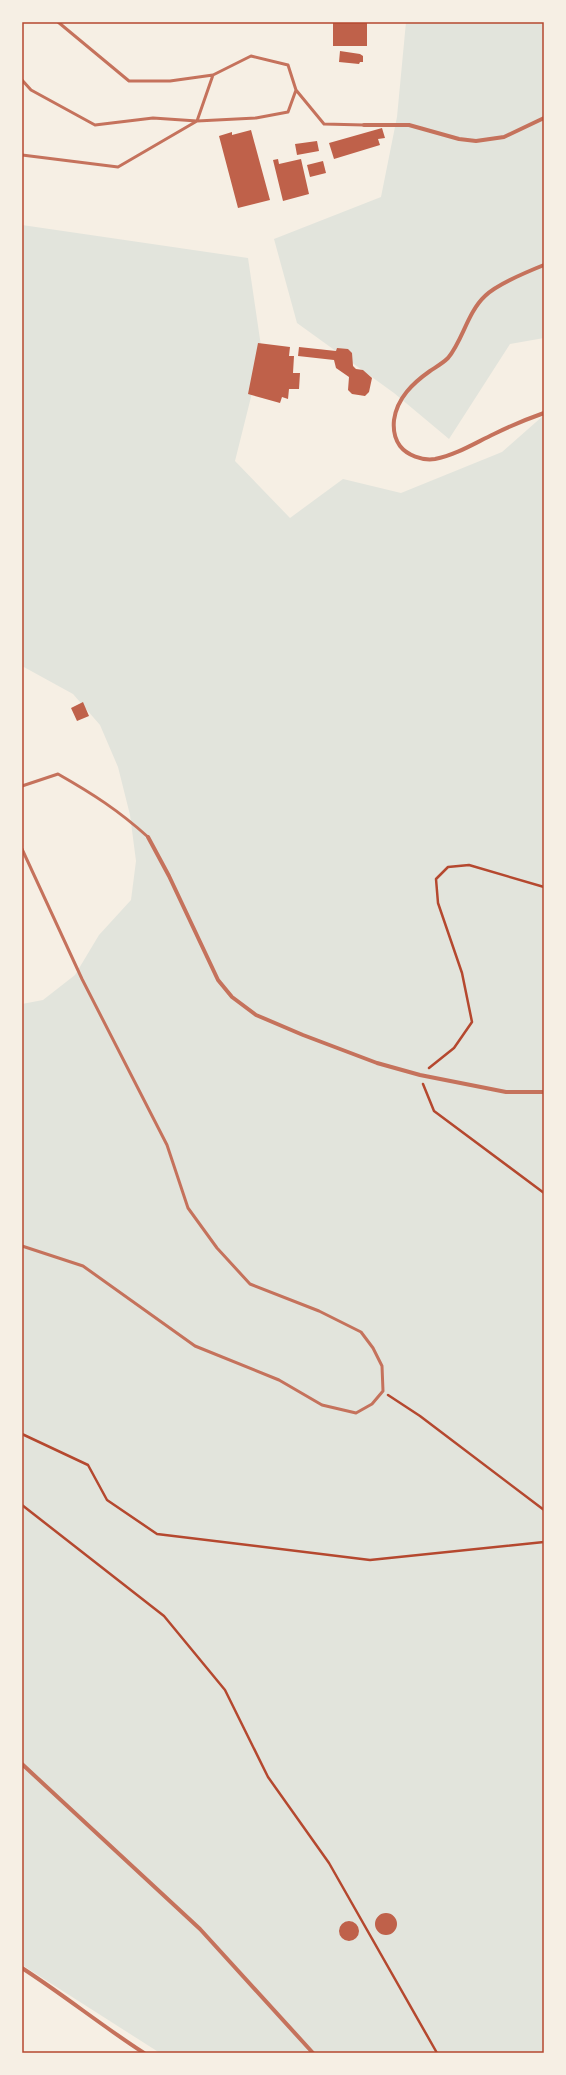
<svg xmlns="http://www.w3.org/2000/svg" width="566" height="2075" font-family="Raleway,sans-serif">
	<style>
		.green { fill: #e2e4dc }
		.building { fill: #bf614a }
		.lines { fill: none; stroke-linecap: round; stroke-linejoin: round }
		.path { stroke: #b5482f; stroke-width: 2.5 }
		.service { stroke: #c5725c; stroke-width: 3 }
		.minor { stroke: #c5725c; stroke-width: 4 }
		.neatline { fill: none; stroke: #b5482f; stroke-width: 1.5 }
	</style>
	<rect width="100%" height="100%" fill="#f6efe4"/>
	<path class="green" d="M406 22H544V338L510 344 449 439 394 393 297 323 274 239 381 197 397 117Z
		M22 225 248 258 262 353 235 461 290 518 343 479 401 493 502 452 544 415V2053H160L22 1965V1004L43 1000 75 975 99 935 131 900 136 861 130 815 118 767 100 725 73 694 22 666Z"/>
	<path class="building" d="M333 22H367V46H333Z
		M340 51 360 54 363 56V62H360L359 64 339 62Z
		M382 128 385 138 378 139 380 145 334 159 329 143Z
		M251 130 270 200 238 208 219 136 232 132V135Z
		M317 141 319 151 297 155 295 144Z
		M278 159 279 164 301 159 309 194 283 201 273 160Z
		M323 161 326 173 310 177 307 165Z
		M258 343 290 347 289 356H294L293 373H300L299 389H289L288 399 282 397 280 403 248 394Z
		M299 347 336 351 337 348 348 349 352 353 353 366 356 369 363 370 372 378 369 392 365 396 352 394 348 390 349 377 336 368 334 360 298 356Z
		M83 702 89 716 77 721 71 708Z
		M375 1924a11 11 0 1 1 22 0a11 11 0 1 1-22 0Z
		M339 1931a10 10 0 1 1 20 0a10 10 0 1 1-20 0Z"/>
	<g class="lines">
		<path class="path" d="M429 1068 454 1048 472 1022 462 973 438 903 436 879 448 867 469 865 544 887
			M423 1084 434 1111 544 1193
			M388 1395 420 1416 544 1510
			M22 1434 88 1465 107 1500 157 1534 370 1560 544 1542
			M22 1505 164 1616 225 1690 268 1777 329 1863 437 2053"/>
		<path class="service" d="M58 22 129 81H170L213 75
			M22 80 31 90 95 125 153 118 197 121 256 118 288 112 296 90
			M22 155 118 167 197 121 213 75 251 56 288 65 296 90 324 124 364 125
			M22 786 58 774C93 794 118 810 148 837
			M22 849 82 979 167 1145 188 1208 217 1248 250 1284 319 1311 361 1332 373 1348 382 1366 383 1391 372 1404 356 1413 322 1405 279 1380 195 1346 83 1266 22 1246"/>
		<path class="minor" d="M364 125H409L459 139 476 141 504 137 544 118
			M544 265C529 271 496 285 485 296 467 313 463 340 448 358 443 363 436 367 430 371 413 383 397 398 394 420 393 430 394 438 400 446 407 455 422 461 435 459 456 455 475 443 494 434 510 426 527 419 544 413
			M148 837 169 876 218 980 232 997 256 1015 303 1035 377 1063 420 1075 506 1092H544
			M22 1764 200 1929 313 2053
			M22 1968C64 1995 102 2026 144 2053"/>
	</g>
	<rect width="566" height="2075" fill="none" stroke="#f6efe4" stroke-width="46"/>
	<rect x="23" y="23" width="520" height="2029" class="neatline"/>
</svg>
